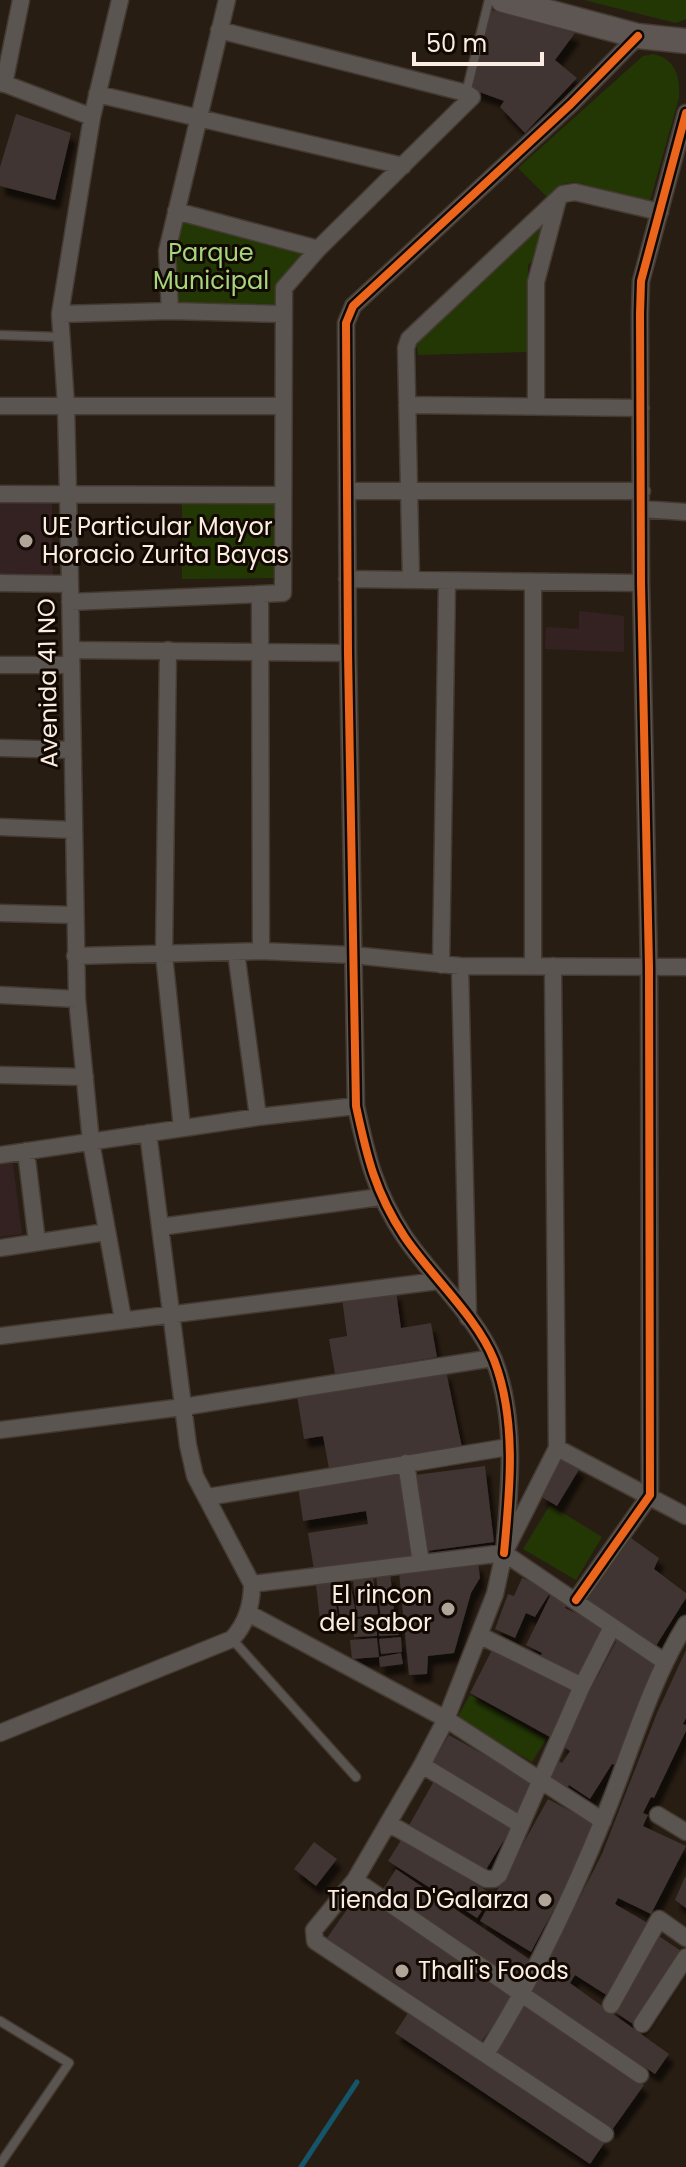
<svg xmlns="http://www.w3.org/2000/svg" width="686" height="2167" font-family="Poppins,sans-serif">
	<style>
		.education { fill: #342223 }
		.green { fill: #233705 }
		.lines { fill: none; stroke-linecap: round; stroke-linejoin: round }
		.stream { stroke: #155569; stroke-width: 5 }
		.building { fill: #3f3531; filter: url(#shadow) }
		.lane-casing { stroke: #443a32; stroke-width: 11 }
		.street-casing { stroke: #443a32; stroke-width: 19 }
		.secondary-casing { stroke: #443a32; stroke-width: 27 }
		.lane { stroke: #5a5551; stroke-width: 8 }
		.street { stroke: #5a5551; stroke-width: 16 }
		.secondary { stroke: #5d5653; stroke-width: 24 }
		.cycleway-casing { stroke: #120903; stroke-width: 13 }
		.cycleway { stroke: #eb651d; stroke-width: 8 }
		.poi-dot { fill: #b1a499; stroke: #120903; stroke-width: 3 }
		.labels { text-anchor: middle; stroke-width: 6; stroke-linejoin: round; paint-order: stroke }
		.park-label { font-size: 24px; fill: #a6d57c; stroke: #120903 }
		.poi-label { font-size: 24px; fill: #fbede1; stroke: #120903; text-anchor: start }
		.street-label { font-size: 24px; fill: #fbede1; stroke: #120903 }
	</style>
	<defs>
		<filter id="shadow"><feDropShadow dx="5" dy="9" stdDeviation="2" flood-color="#0009"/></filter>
	</defs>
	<rect width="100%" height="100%" fill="#281d13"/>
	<path class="education" d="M0 502H52L53 581H0Z
		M579 611 624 616V652L545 649 546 627 579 629Z
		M12 1157 22 1234 0 1237V1159Z"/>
	<path class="green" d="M584 0H686V19L676 23Z
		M653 54C676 59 680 76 679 98L650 201 575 182 564 184 549 199 518 168 643 56Z
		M545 218 539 254 528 265 527 352 418 355 416 337Z
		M180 219 309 251 278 308 176 307 171 255Z
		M182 500 276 501V578L182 579Z
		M550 1505 602 1537 576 1580 523 1549Z
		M470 1695 546 1739 532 1762 457 1718Z"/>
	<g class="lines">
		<path class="stream" d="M301 2167 357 2082"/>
	</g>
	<path class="building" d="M491 10 575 33 555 60 577 78 525 133 500 107 504 101 471 89Z
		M16 114 71 133 55 200 0 186V167Z
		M396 1291 401 1328 431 1323 437 1357 335 1374 329 1339 347 1336 342 1298Z
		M446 1371 463 1452 330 1474 323 1436 304 1439 297 1396Z
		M563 1457 580 1468 557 1506 540 1496Z
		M485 1466 494 1542 427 1551 415 1475Z
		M398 1469 414 1555 314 1570 308 1533 368 1524 366 1511 303 1521 298 1487Z
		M631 1538 659 1558 654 1569 686 1593V1598L654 1649 586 1602Z
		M478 1562 480 1578 471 1593 454 1653 428 1656 427 1674 409 1675 399 1572Z
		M390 1573 395 1617 381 1619 376 1575Z
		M373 1577 378 1614 357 1617 353 1579Z
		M522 1578 551 1591 535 1617 526 1613 515 1638 495 1629 508 1594 514 1596Z
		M350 1582 356 1614 340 1617 335 1584Z
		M333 1583 338 1618 320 1620 316 1585Z
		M551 1594 568 1602 565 1608 580 1615 582 1612 605 1625 590 1653 595 1656 580 1683 538 1662 542 1653 526 1645Z
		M377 1618V1636L354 1637V1619Z
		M398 1619 399 1635 379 1636 378 1620Z
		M401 1637 402 1652 381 1654 379 1639Z
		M377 1638 379 1657 352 1659 350 1640Z
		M618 1638 660 1664 616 1765 612 1764 590 1799 569 1785 564 1793 543 1780 555 1759 562 1763 570 1751 561 1745Z
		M493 1648 576 1688 550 1737 470 1693Z
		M686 1650V1718L683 1724 686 1725V1731L654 1798 651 1797 643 1813 648 1815 643 1826 686 1846 651 1914 618 1898 615 1904 651 1925 608 1996 575 1975 570 1983 669 2054 655 2074 531 1992 602 1854 657 1713Z
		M401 1653 403 1664 380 1667 379 1657Z
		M449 1735 538 1785 520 1816 431 1766Z
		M434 1781 513 1825 484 1873 407 1829Z
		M548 1799 598 1826 531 1952 480 1921Z
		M403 1837 493 1895 477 1918 388 1861Z
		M314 1842 337 1859 316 1886 294 1869Z
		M396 1869 535 1963 519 1985 449 1933 382 1891Z
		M685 1877H686V1908L675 1900Z
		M360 1891 514 1995 482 2041 327 1938Z
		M657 1935 686 1954 639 2028 612 2010Z
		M525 2005 644 2085 612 2130 495 2051Z
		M410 2010 605 2142 590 2164 395 2033Z"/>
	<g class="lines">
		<g class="lane-casing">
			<path id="lane" d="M466 93 489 0
				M0 335 61 337
				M232 1639 356 1777
				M0 2021 69 2063 0 2164"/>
		</g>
		<g class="street-casing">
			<path id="street" d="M120 0 92 117 60 314 66 405 70 584 77 999 91 1142 123 1319
				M0 82 92 117
				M4 84 21 0
				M97 94 403 166
				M176 211 318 249
				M170 311 167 251 227 0
				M60 314 170 311 283 314
				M407 405 641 408
				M0 406H283
				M536 407V282L557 203
				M348 491H642
				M0 494 283 495
				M642 509 686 512
				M347 579 641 583
				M411 580 406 348 409 339 563 194 575 192 660 212
				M0 583 70 584
				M260 594 261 951
				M70 602 283 593 284 288 318 249 472 97 466 93 219 30
				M71 650 348 653
				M168 650 164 955 182 1128
				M0 665H71
				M0 748 73 750
				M0 827 74 830
				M0 913 75 915
				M236 952 258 1117
				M75 956 261 951 353 955 460 966 686 967
				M441 965 447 581
				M460 966 468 1318
				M533 966V582
				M553 966 557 1448 504 1553 495 1594 446 1719 422 1765 355 1880 314 1930 315 1941 605 2134
				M0 995 77 999
				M0 1075 85 1077
				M26 1151 37 1242
				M0 1155 258 1117 356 1106
				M160 1227 380 1197
				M0 1248 106 1232
				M0 1336 438 1281
				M0 1430 183 1407 493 1358
				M557 1448 686 1516
				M406 1463 421 1563
				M208 1497 508 1447
				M504 1553C510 1490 517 1419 494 1360 477 1317 430 1275 404 1236 375 1192 367 1157 356 1106L348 653 346 323 353 306 571 104 638 36
				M252 1584 504 1553 665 1662
				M576 1600 650 1495 649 967 641 583 640 314 641 281 686 113
				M248 1613 446 1719 603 1821
				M479 1635 582 1686
				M0 1733 232 1639C247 1623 252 1605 252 1584L195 1476 188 1445 148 1133
				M422 1765 521 1825
				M658 1815 686 1832
				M388 1823 486 1879H494L499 1875 582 1686 612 1627
				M355 1880 640 2075
				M611 2005 659 1919 686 1938
				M642 2024 686 1957
				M486 2054C532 1980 570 1901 603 1820 630 1755 649 1684 686 1624"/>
		</g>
		<g class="secondary-casing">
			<path id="secondary" d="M503 0 638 36 686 41"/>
		</g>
		<use href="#lane" class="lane"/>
		<use href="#street" class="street"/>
		<use href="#secondary" class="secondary"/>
		<g class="cycleway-casing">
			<path id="cycleway" d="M504 1553C510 1490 517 1419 494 1360 477 1317 430 1275 404 1236 375 1192 367 1157 356 1106L348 653 346 323 353 306 571 104 638 36
				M576 1600 650 1495 649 967 641 583 640 314 641 281 686 113"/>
		</g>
		<use href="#cycleway" class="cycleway"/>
	</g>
	<g class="poi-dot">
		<circle cx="26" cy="541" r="8"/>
		<circle cx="448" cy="1609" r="8"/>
		<circle cx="545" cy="1900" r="8"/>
		<circle cx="402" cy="1971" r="8"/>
	</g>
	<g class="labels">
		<g class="park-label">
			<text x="211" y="261">Parque<tspan x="211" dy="28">Municipal</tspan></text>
		</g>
		<g class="poi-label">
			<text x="42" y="535">UE Particular Mayor<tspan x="42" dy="28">Horacio Zurita Bayas</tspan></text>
			<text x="432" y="1603" text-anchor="end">El rincon<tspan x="432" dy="28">del sabor</tspan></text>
			<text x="529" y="1908" text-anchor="end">Tienda D'Galarza</text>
			<text x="418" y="1979">Thali's Foods</text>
		</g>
		<g class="street-label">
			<text transform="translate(48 683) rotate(-91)" y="8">Avenida 41 NO</text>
		</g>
	</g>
	<path d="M414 52v12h128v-12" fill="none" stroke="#fbede1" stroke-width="4"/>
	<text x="426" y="52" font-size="24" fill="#fbede1" stroke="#120903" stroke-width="6" paint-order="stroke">50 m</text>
</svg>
